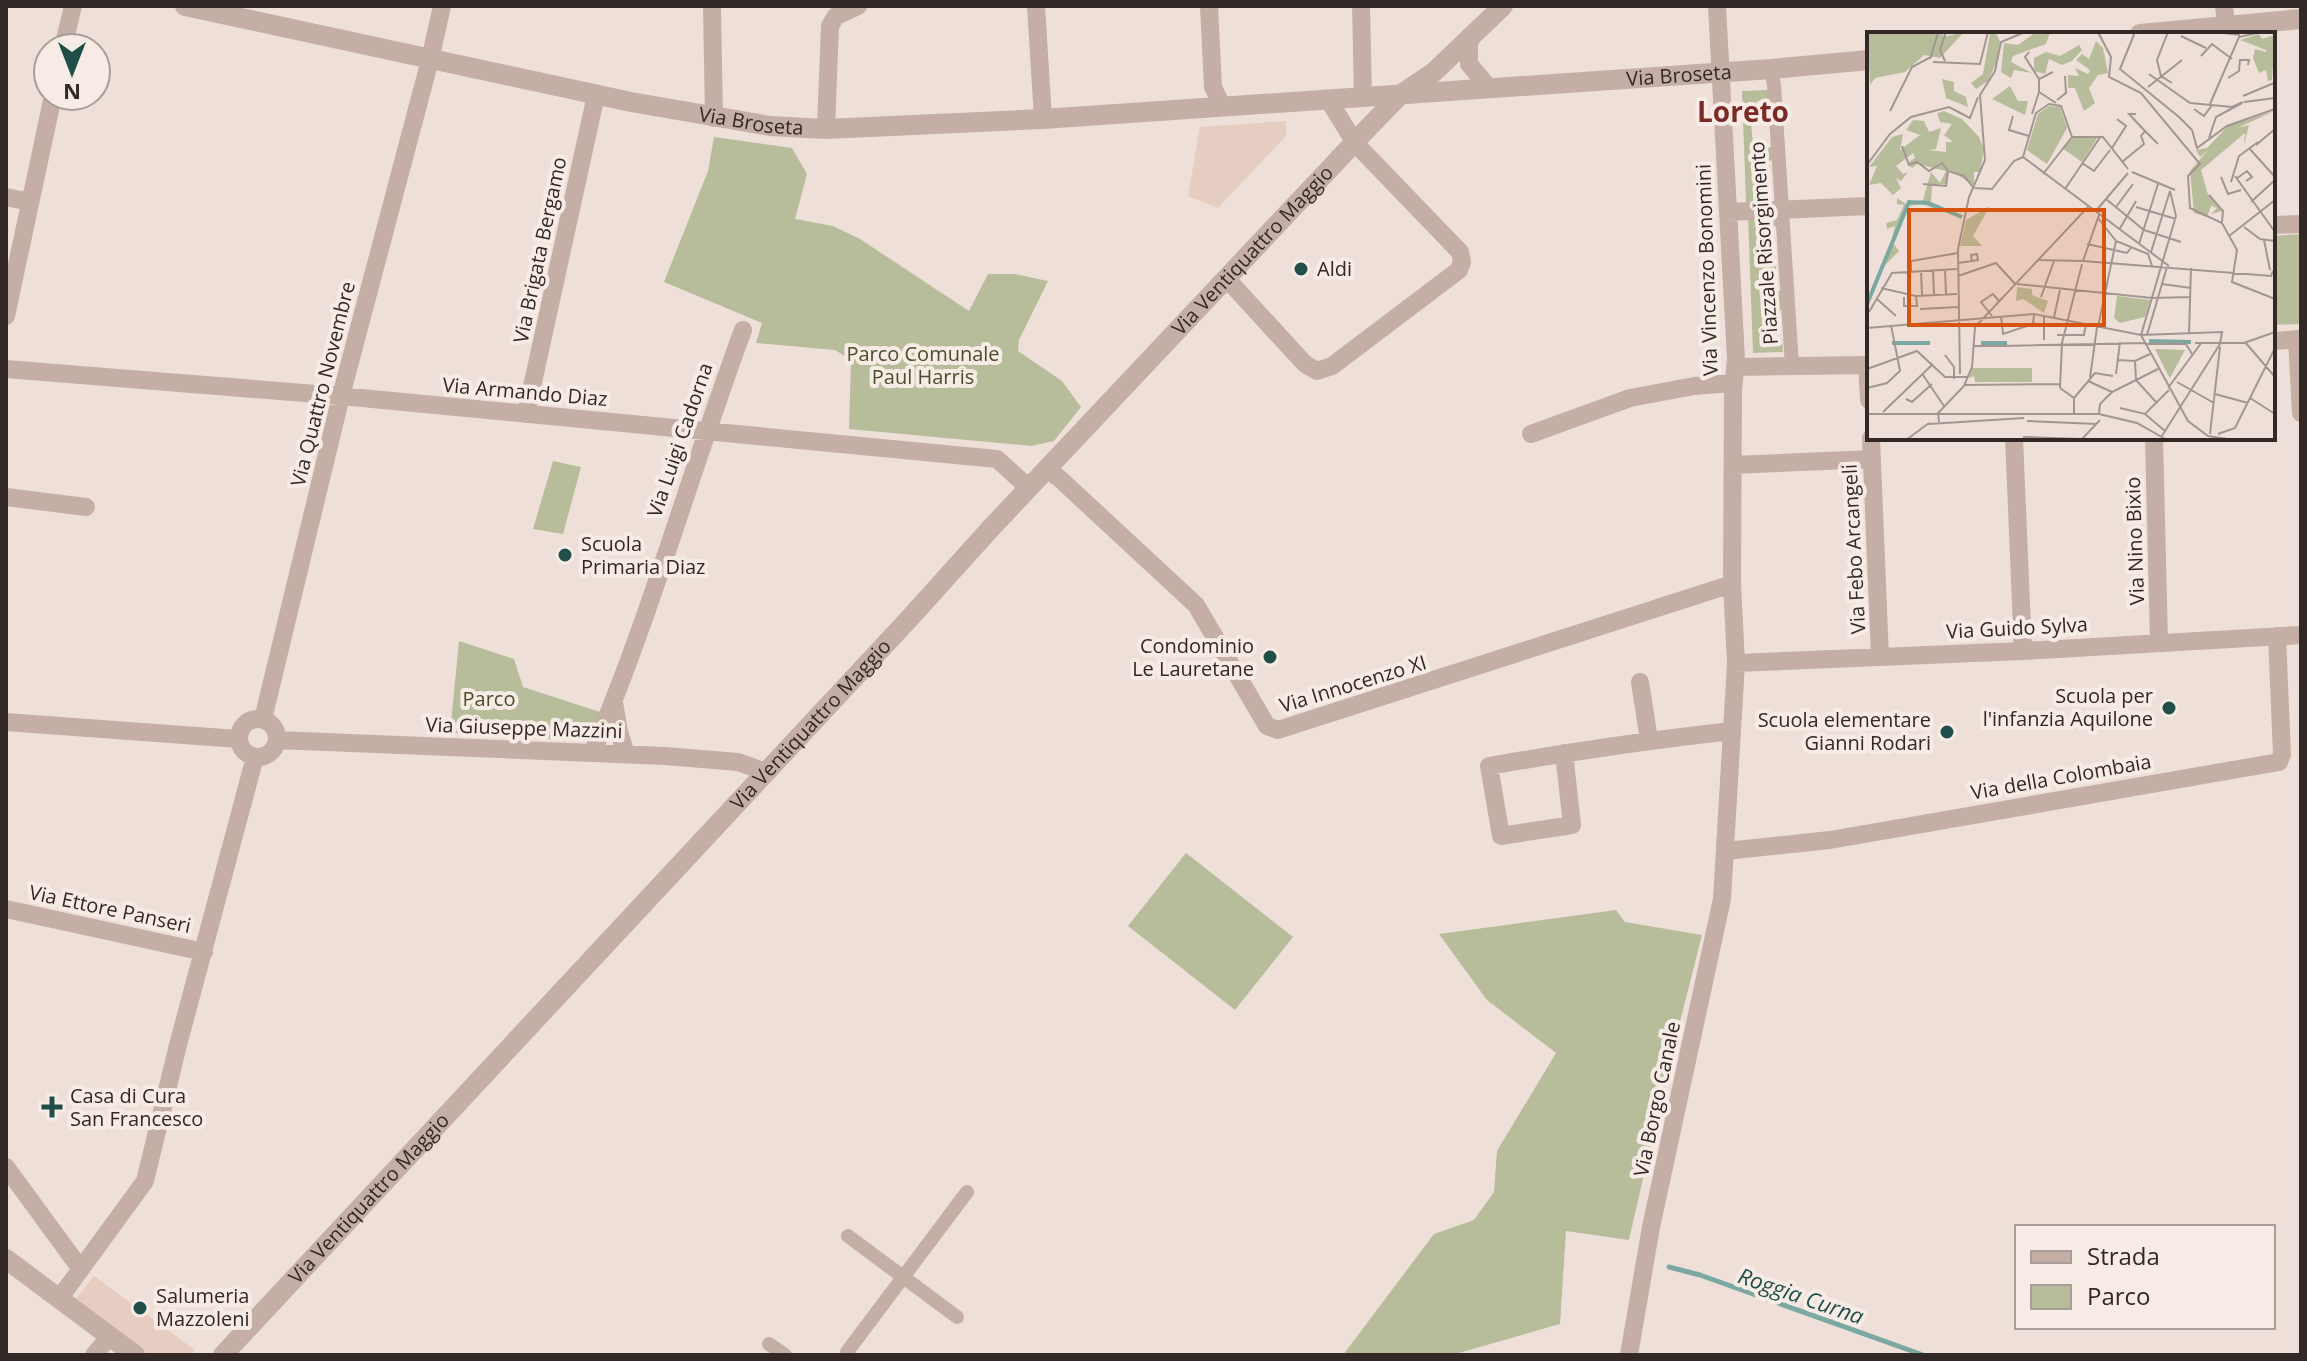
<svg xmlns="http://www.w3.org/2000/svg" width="2307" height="1361" font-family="'Open Sans',sans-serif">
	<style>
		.green { fill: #b7bc9b }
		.plaza { fill: #e5cec1 }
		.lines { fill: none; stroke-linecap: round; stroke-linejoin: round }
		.stream { stroke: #7ba9a1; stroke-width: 5 }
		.pedestrian { stroke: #c5aea6; stroke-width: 14 }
		.minor { stroke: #c5aea6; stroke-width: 18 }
		.tertiary { stroke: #c5aea6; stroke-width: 20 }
		.poi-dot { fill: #204f49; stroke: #f7ebe5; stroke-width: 3 }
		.labels { text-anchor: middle; stroke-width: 8; stroke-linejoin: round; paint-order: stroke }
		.street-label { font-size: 20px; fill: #322826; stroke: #f7ebe5 }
		.poi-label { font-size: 20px; fill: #322826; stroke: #f7ebe5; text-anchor: start }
		.park-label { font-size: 20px; fill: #494e2c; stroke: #f7ebe5 }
		.water-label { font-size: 22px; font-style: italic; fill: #204f49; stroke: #f7ebe5 }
		.district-label { font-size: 28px; font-weight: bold; fill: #7a2a27; stroke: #f7ebe5 }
		.inset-river { fill: none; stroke: #7ba9a1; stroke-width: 4 }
		.inset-road { fill: none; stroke: #a39691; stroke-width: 2 }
		.view { fill: #d6540f; fill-opacity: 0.15; stroke: #d6540f; stroke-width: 4 }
		.inset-edge { fill: none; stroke: #322826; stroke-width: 4 }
	</style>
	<rect width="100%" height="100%" fill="#eee0d9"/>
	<path class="green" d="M1769 90V100L1757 101 1758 120 1751 121 1753 147H1773L1774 160 1769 161 1770 170 1755 171 1756 184H1767L1768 201 1746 202 1742 91Z
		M714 137 792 148 807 174 795 219 833 226 860 239 969 311 988 274H1015L1048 281 1019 340 1018 351 1062 381 1081 407 1054 441 1031 446 849 429 851 360 835 350 756 343 762 323 664 282 708 171Z
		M1778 216V226L1765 227V236H1760V253H1775L1776 269 1759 270V281H1773L1774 291H1784L1785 309 1780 310V320L1771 321V338H1782L1783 352 1753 353 1748 217Z
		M2301 234V324L2273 325V236Z
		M553 461 581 467 563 534 533 529Z
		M459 641 514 659 523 687 603 713 592 737 571 740 450 733Z
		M1186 853 1293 937 1235 1010 1128 926Z
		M1616 910 1625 922 1702 935 1668 1069 1629 1240 1566 1231 1560 1324 1452 1355H1343L1434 1234 1474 1220 1494 1192 1497 1151 1556 1053 1487 1000 1439 934Z"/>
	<path class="plaza" d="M1286 121V136L1218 208 1188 196 1200 127Z
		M94 1276 195 1350 192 1355H146L74 1301Z"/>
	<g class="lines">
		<path class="stream" d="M1669 1267 1700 1275 1923 1355"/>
		<path class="pedestrian" d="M1771 69 1774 85 1792 366
			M848 1236 957 1317
			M769 1344 785 1355
			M847 1352 967 1192"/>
		<path class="minor" d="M712 6 714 118
			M1036 6 1043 119
			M1209 6 1213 87 1222 106
			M1361 6 1363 97
			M2224 6 2226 25
			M1472 36 1469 44V64L1490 89
			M63 48 73 6
			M826 129 830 26 836 16 858 6
			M6 197 30 202
			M1728 212 1869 206
			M2273 225 2301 224
			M1226 278 1305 364 1317 371 1332 366 1459 270 1462 262 1460 252 1355 143 1328 99
			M6 316 53 96
			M2297 339 2301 413
			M2273 341 2301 339
			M1867 365 1869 400
			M1735 367 1869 365
			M6 369 341 396 997 459 1029 488
			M526 414 596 95
			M1531 434 1630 398 1694 386 1733 383
			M1871 438 1880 657
			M2014 438 2023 651
			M2154 438 2159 642
			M1733 465 1872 459
			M1047 470 1059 478 1196 605 1267 726 1278 730 1732 584
			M6 497 86 507
			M1736 663 2023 651 2301 635
			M1640 682 1649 740
			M614 702 619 732 626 754
			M239 738a19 19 0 1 1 38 0a19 19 0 1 1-38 0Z
			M263 719 341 396 430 60 442 6
			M6 722 238 739
			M277 740 665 756 738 762 766 772
			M593 751C651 615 691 470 743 330
			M1564 753 1572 825 1501 836 1489 766C1570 752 1650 740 1732 731
			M1726 851 1830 840 2279 762 2282 754 2277 636
			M6 909 204 952
			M6 1167 80 1268
			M59 1299 145 1181 178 1045 255 757
			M94 1355 110 1336
			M1629 1355 1651 1227 1722 899 1736 663 1732 584 1733 390 1736 359 1717 6"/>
		<g class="tertiary">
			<path id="s1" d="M185 6 631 102 770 126 826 129 1043 119 1771 69 1869 60"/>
			<path d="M2140 34 2301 19"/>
			<path d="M6 1259 135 1355"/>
			<path id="s2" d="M223 1355 908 620 991 528 1369 127 1400 95 1434 72 1503 6"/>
		</g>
	</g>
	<g class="poi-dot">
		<circle cx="1301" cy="269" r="8"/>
		<circle cx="565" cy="555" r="8"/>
		<circle cx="1270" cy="657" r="8"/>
		<circle cx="2169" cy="708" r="8"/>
		<circle cx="1947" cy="732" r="8"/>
		<path d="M48 1095h8v8h8v8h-8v8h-8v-8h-8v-8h8z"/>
		<circle cx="140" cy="1308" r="8"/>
	</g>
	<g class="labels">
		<g class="street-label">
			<text dy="7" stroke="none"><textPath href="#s1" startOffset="1508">Via Broseta</textPath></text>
			<text dy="7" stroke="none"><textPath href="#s1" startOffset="578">Via Broseta</textPath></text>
			<text transform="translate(1764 243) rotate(-94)" y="7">Piazzale Risorgimento</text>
			<text transform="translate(540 250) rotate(-78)" y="7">Via Brigata Bergamo</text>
			<text dy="7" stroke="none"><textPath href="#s2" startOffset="1510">Via Ventiquattro Maggio</textPath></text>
			<text transform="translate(1707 270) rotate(-92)" y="7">Via Vincenzo Bonomini</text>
			<text transform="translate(323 384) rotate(-76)" y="7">Via Quattro Novembre</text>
			<text transform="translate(525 392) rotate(5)" y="7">Via Armando Diaz</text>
			<text transform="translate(680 440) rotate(-71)" y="7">Via Luigi Cadorna</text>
			<text transform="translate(2135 541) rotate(-92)" y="7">Via Nino Bixio</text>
			<text transform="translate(1854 549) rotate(-93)" y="7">Via Febo Arcangeli</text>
			<text transform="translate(2017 628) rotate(-3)" y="7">Via Guido Sylva</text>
			<text transform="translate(1353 684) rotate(-17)" y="7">Via Innocenzo XI</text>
			<text dy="7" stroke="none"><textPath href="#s2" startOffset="862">Via Ventiquattro Maggio</textPath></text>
			<text transform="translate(524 728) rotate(2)" y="7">Via Giuseppe Mazzini</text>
			<text transform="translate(2061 777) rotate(-10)" y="7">Via della Colombaia</text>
			<text transform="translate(110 909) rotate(12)" y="7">Via Ettore Panseri</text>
			<text transform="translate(1657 1099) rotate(-78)" y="7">Via Borgo Canale</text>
			<text dy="7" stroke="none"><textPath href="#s2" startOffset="214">Via Ventiquattro Maggio</textPath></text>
		</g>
		<g class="poi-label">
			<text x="1317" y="276">Aldi</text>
			<text x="581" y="551">Scuola<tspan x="581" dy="23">Primaria Diaz</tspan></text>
			<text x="1254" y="653" text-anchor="end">Condominio<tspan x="1254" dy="23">Le Lauretane</tspan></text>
			<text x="2153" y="703" text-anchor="end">Scuola per<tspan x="2153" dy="23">l'infanzia Aquilone</tspan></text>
			<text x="1931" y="727" text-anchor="end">Scuola elementare<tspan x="1931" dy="23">Gianni Rodari</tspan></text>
			<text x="70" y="1103">Casa di Cura<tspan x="70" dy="23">San Francesco</tspan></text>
			<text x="156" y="1303">Salumeria<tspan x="156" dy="23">Mazzoleni</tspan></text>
		</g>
		<g class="park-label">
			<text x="923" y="361">Parco Comunale<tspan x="923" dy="23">Paul Harris</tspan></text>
			<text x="489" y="706">Parco</text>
		</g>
		<g class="water-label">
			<text transform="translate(1801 1296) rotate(19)" y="8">Roggia Curna</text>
		</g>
		<g class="district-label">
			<text x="1743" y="122">Loreto</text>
		</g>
	</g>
	<g transform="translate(1867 32)">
		<rect width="408" height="408" fill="#eee0d9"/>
		<path d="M1 0H75L77 5 97 0 73 26 57 23 38 40 8 46 3 53ZM128 0 133 9 129 31 121 49 109 57 104 51 116 42 123 2ZM169 0H183L179 12 146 24 144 30 165 41 147 38 144 46 134 40 137 11 151 13ZM392 2 395 7 408 3 405 48 401 49 399 38 392 41 386 26 388 17 399 20V18L373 8ZM229 9 236 16 241 41 231 43 222 56 228 71 217 79 208 56H201V43L212 44 208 36 221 42 223 38 209 28 215 22 222 27ZM212 13 215 18 205 29 195 33 182 27 178 42 167 39V26L179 20 193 24ZM75 47 87 50V59L99 65 101 75 79 66ZM143 54 151 69H161L158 83 125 67ZM182 74 193 75 200 96 180 132 160 118 171 82ZM77 79 95 87 112 105 117 117 113 140H107V153L82 138 80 152 65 153 64 170 70 178 56 172 41 174 27 212 32 219 18 233 28 194 20 197 19 191 30 188 37 173 30 172V166L39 172 56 168 64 140 73 151 79 139 50 132 45 136 40 131 48 126 46 121 29 134 36 142 41 140 34 149 29 146 34 156 26 163 14 151 2 153 10 134 2 135 25 105 36 102 33 118 53 103 39 98 46 88 57 89 62 100 74 96 69 117 62 118 79 120V110H86L77 103 85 92 73 90 70 81ZM408 79 370 96 382 93 377 113 378 101 334 138 341 163 355 179 344 182 350 176 344 174 340 185 327 181 323 139 342 117 333 125 329 118 340 116 361 94ZM231 105 215 130 195 116 204 106ZM123 174 106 204 115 214H93L99 188ZM150 255 165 257V263L181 269 177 281 156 267 149 269ZM250 264 283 268 278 285 253 291 247 286ZM288 317 318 318 303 346 302 345ZM105 336H165V350H108L107 344 102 346Z" fill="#b7bc9b"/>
		<path class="inset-river" d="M0 272 42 170 61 171 95 185M282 309 324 310M25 311H63M114 311H140"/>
		<path class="inset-road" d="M231 0 244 25 242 45 274 61 333 132 321 144 323 176 355 191 370 218 365 250 408 267M268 0 253 37 312 85 325 98 330 116 360 94 408 77M301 0 290 28 294 44 305 51M301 0H331M349 0 373 3M314 4 339 16M162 20 158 25 172 47M334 24 345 12 365 27M78 29 73 18 79 0M66 30 113 32 121 0M282 42 323 71 365 75 376 70M361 46 372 39 373 28H382L381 33M281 55 315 28M172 60V47L186 40M376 64 407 51M190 68 199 61 198 44M377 70 408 66M343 72 372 5 390 1M327 77 337 84 345 73M23 79 45 35 64 25 71 0M165 82 172 60 189 71M269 82H262L278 99M146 84 142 98 162 104M205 105H236L261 137M342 106 349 85 375 71M389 113 408 97M35 114 42 133 50 130 62 139 75 131 81 139M245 116 259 94 250 87M382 116 408 145M156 125 302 234M156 125 169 81 182 72 194 74 205 105M255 130 277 112 274 104 278 99 291 112M215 131 227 139 243 118M0 133 23 102 44 85 82 75 103 86 111 65M265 140 308 158M176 142 205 105M368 144 408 200M354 145 361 162 374 158M369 147 380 139 385 145 379 149M364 150 372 124 391 110M56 152 79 154 81 139 97 144 107 156M107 156 125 157 147 129 156 125M198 157 234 104M342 163 356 179 355 190M239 167 277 198 314 210M384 170 408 148M249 175 266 152M269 175 309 187M228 180 261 141M231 186 249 209 281 222 285 234M377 195 393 207 408 209M252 198 269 169M362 204 408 168M397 208 403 238M220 212 260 221 264 216M272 212 291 152M284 220 303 159M172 228 216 229M216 229 404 244 406 239M216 229 232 183M91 231 105 229 111 228 110 222 104 223 105 229M78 237 79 262M66 238 67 263M41 239 43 264M44 239V229L91 221M54 239 55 263M91 244 129 231 149 253M150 252 285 266 324 265M295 252 324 256M14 256 49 264 50 274H37V265M49 264 90 262M174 265 187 229M10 267 29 284M53 277 91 275M2 280 25 241 90 237M177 283V308M125 284 114 270 126 262 133 270M134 284 136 302 166 292 167 282M187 285 193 258M231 295 249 209M0 296 167 282 274 303 355 300 353 312 293 407M322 302 324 236M190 303H217L219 292M274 303 309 184 303 159M274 303 321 389 341 404 367 408M280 303 300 235M378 310 408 345M328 311H377L408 300M278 312H319L325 322M107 314H139M135 314 278 311M78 323 87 335V347M251 328 268 329 283 322M268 329 269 348 289 370M0 337 50 319 78 345H100M93 342 91 217 102 165 118 128 113 63 128 39 134 10 158 0M249 342 253 310M56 343 77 374M223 346 230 295M221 349 245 360M310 350 347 371M97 353 194 352M0 356 20 351 33 339 24 293M193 356 195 311 215 232M193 356 207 366V382M301 356 335 310M348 362 381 371M207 366 228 341 246 344M383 366 408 382M39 367 45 370 65 352M253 376 278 382 302 358M16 380 66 332M0 382H232L270 391 300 408M232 382 233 372 245 360 291 337M278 382 298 399M160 389 230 392M72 390 71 381 97 354 105 335 108 295 221 175M62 392 157 386M343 402 353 315M351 402 368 396 408 316M156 405 215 407 233 388M39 408 62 391"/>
		<path class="view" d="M42 178H237V293H42Z"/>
		<rect width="408" height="408" class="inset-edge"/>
	</g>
	<rect width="2307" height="1361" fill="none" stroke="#322826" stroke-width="16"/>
	<rect x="2015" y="1225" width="260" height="104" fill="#f7ebe5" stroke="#a89d99" stroke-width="2"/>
	<rect x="2031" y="1251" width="40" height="12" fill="#c5aea6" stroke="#a89d99" stroke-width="2"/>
	<text x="2087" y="1265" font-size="24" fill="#322826">Strada</text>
	<rect x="2031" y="1285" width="40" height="24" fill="#b7bc9b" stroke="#a89d99" stroke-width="2"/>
	<text x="2087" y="1305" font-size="24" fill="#322826">Parco</text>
	<g transform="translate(72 72) rotate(180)"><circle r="38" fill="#f7ebe5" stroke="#a89d99" stroke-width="2"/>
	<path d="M0-6L14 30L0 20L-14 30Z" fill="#204f49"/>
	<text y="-12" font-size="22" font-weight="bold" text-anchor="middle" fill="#322826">N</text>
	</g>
</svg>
